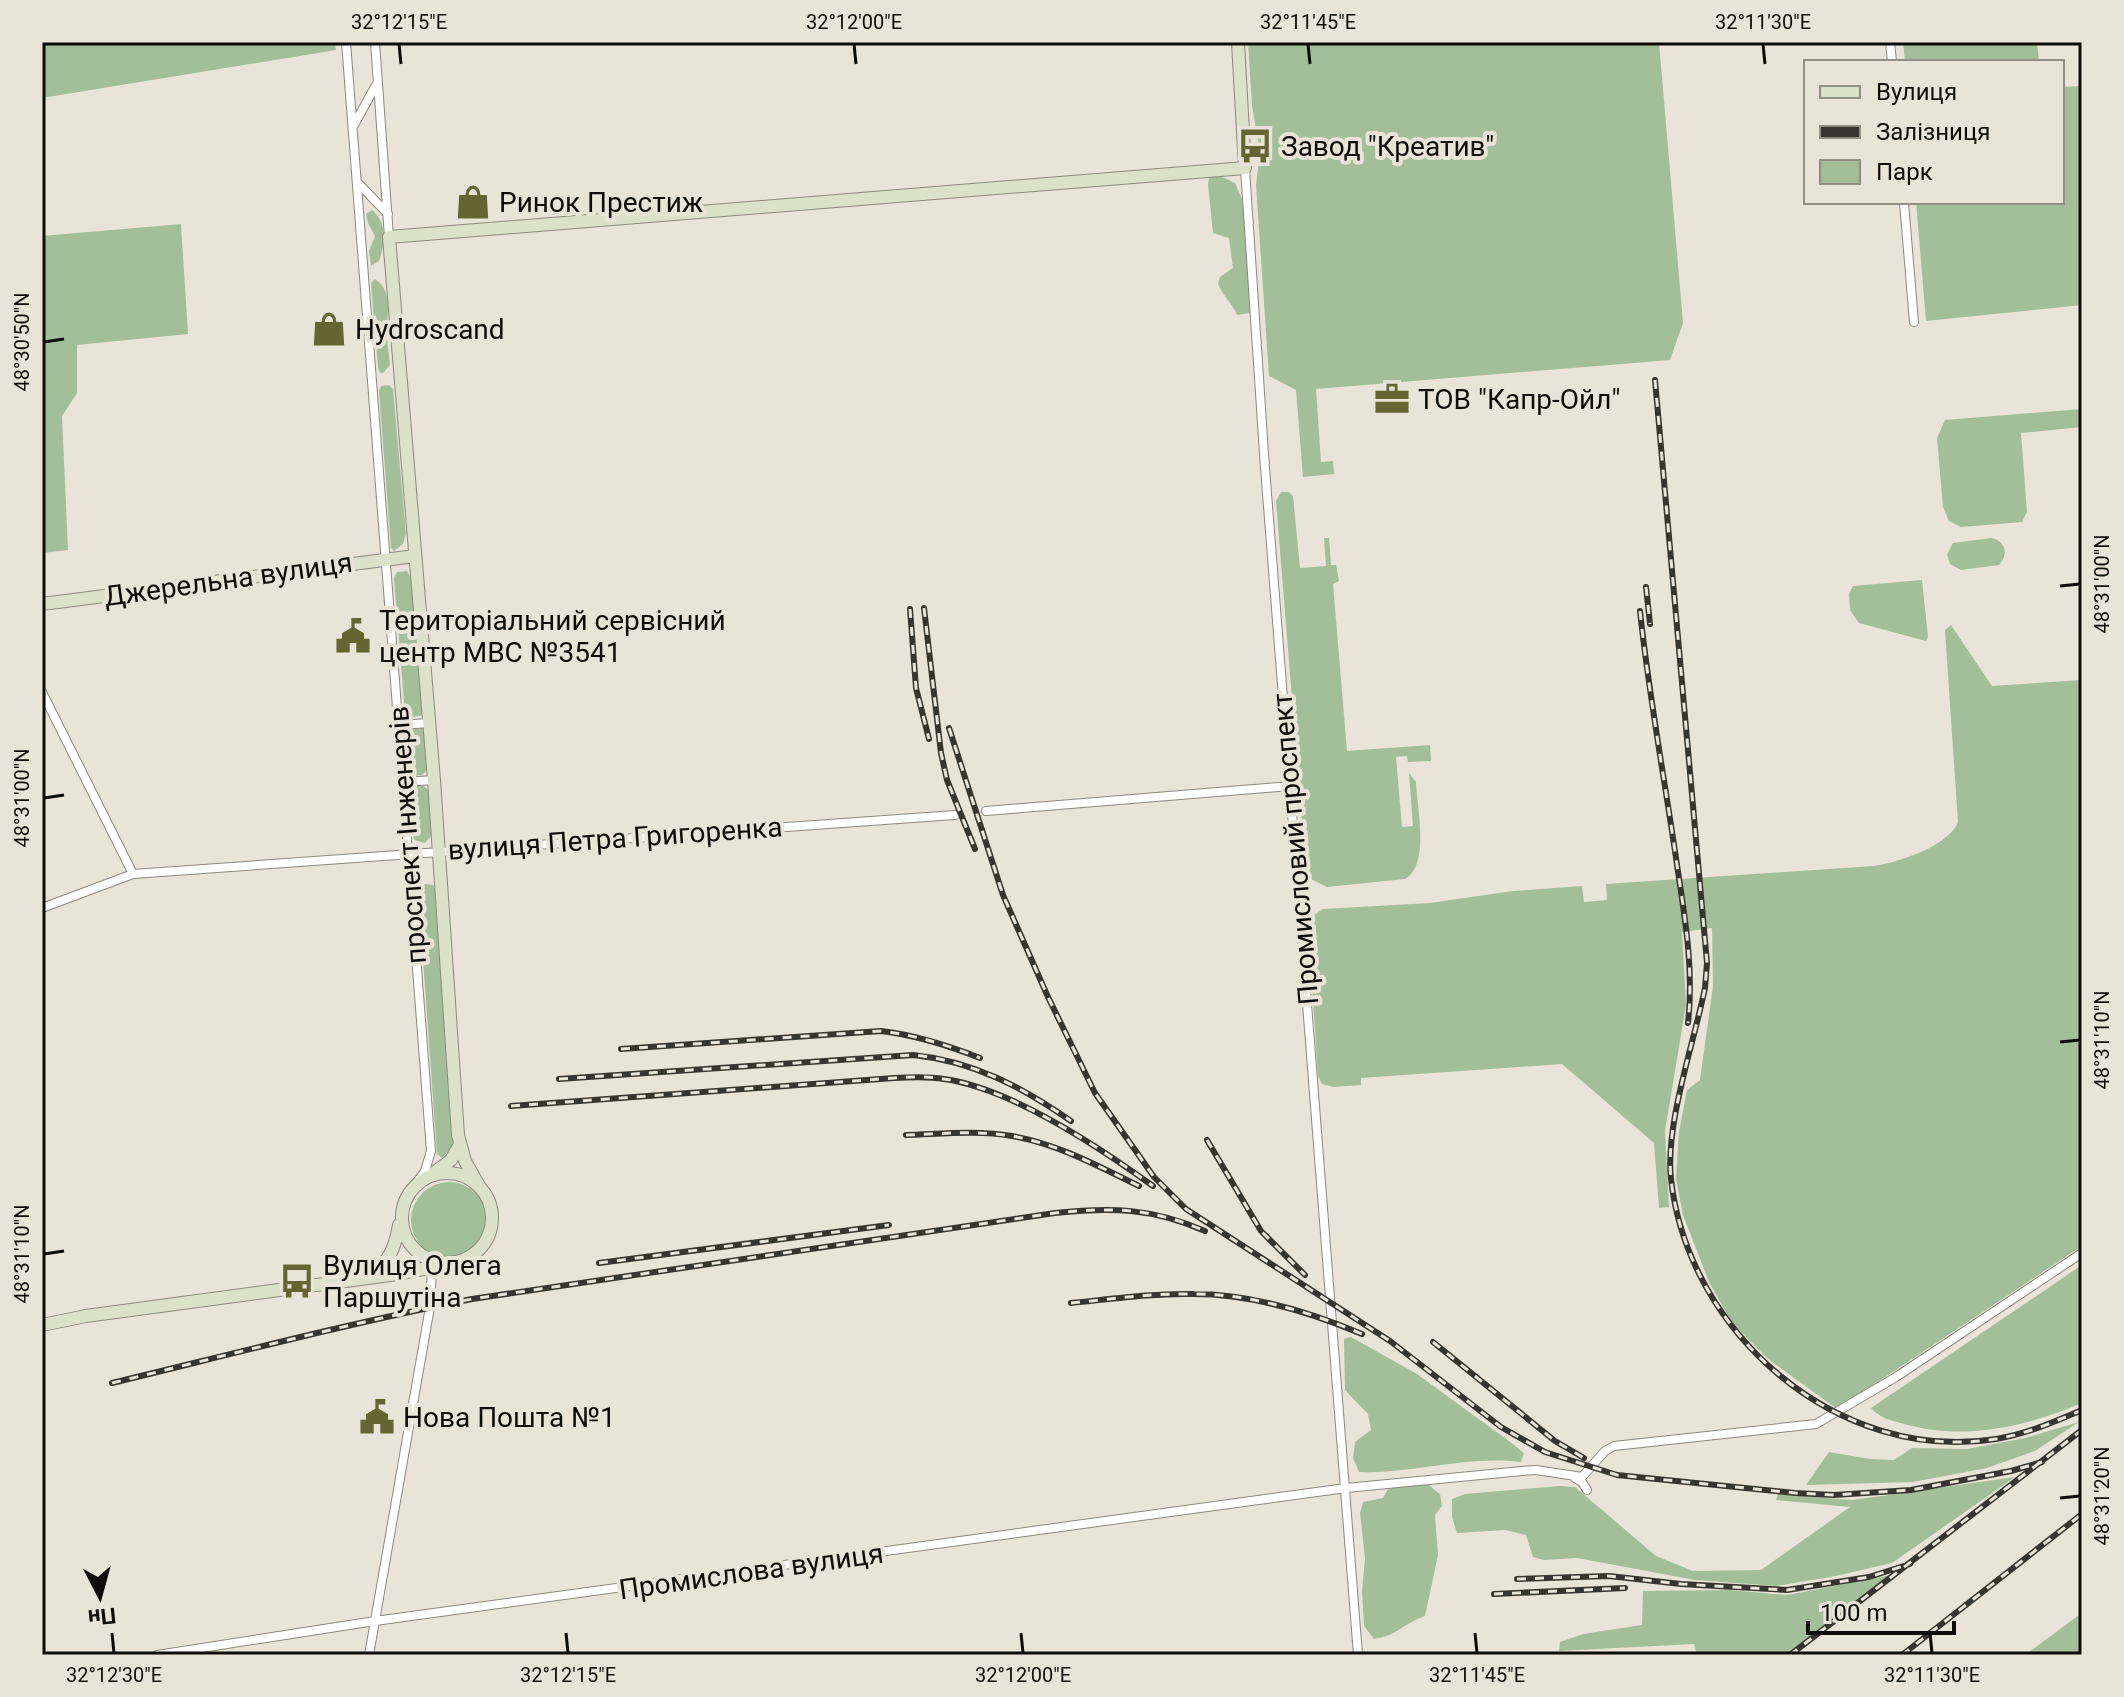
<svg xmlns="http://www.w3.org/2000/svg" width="2124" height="1697" font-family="Roboto,sans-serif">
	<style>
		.green { fill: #a2bf99 }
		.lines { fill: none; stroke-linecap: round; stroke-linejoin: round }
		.street-casing { stroke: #8d877c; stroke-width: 10 }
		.secondary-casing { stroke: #8d877c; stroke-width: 14 }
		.street { stroke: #fff; stroke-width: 8 }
		.secondary { stroke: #dce2ca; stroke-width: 12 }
		.rail-casing { stroke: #37352f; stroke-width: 6 }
		.rail { stroke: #eae4d8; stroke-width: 3; stroke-dasharray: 9; stroke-linecap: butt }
		.ticks { fill: none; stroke: #0e0c08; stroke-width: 3 }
		.labels { text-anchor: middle; stroke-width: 8; stroke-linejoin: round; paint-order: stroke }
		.poi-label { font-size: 28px; fill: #0e0c08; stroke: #eae4d8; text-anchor: start }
		.street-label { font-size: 28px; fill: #0e0c08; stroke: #eae4d8 }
		.neatline { fill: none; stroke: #0e0c08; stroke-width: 3 }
		.ticks-label { font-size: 20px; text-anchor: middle; fill: #0e0c08 }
	</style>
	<rect width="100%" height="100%" fill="#eae4d8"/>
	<path class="green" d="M42 42H335L336 50 42 98Z
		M1248 42H1659L1683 323 1670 360 1316 389 1321 462 1333 461 1334 474 1303 477 1296 390 1269 376 1256 185 1260 152 1252 106Z
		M1903 42H2037L2039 62H1905Z
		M2082 86V305L1926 321 1916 202H2062V87Z
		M1218 175 1235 183 1242 199 1251 299 1250 313 1237 315C1232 303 1223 296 1218 284L1220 277 1233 268 1229 238 1213 233 1208 184 1209 178Z
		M372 210C388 223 385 244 379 261L371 266 369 251 375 236 368 223 366 214Z
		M181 224 188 334 77 345V393L62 416 68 550 42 553V236Z
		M375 279C393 291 387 314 387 332 387 343 389 354 390 365L383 373H380L378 367 371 283Z
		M381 386 389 385 393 389 406 534 403 544 394 551 391 548 379 391Z
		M2082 409V427L2021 433 2027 512 2022 522 1961 527 1949 521 1943 507 1937 438 1945 420Z
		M1281 492H1289L1293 496 1300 568 1326 566 1324 538H1329L1331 565H1336L1339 581 1333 584 1347 751 1430 745 1431 761 1408 762 1407 756 1396 757 1402 827 1413 826 1409 773 1416 782C1417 808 1430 865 1405 879L1327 887 1311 879 1306 872 1276 501Z
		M1991 538C2006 541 2009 554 1999 565L1961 570 1950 564 1947 555 1953 543Z
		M407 571C419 589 413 619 415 640 417 665 422 690 423 715L409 718 405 714 394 578 397 572Z
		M1922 580 1928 637 1926 641 1859 623 1850 610 1849 594 1853 586Z
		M1951 625 1992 686 2082 680V1246L1837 1409 1768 1359 1732 1323 1709 1282 1683 1215 1676 1179 1679 1132 1687 1090 1700 1080 1713 986 1712 928 1682 932 1686 1005 1665 1131 1669 1207 1659 1208 1654 1143 1562 1064 1361 1078V1085L1333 1087 1322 1084 1318 1076 1308 924 1311 917 1323 909 1430 903 1513 891 1582 886 1584 902 1607 900 1606 884 1873 866C1897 863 1949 846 1958 822L1945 630Z
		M422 727 425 729 427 770 422 775 410 776 406 733 411 729Z
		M423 785 429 791 432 835 425 843 414 840 411 791 414 787Z
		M425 884 433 885 435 889 455 1144 442 1158 437 1154 418 890Z
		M411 1220a38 38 0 1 1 76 0a38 38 0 1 1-76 0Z
		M2082 1265V1403C2025 1427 1964 1441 1904 1424 1890 1420 1881 1419 1871 1408Z
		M1351 1337 1417 1374 1513 1444 1524 1453 1521 1462C1466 1455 1414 1474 1359 1472L1353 1458 1355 1442 1371 1430 1368 1414 1345 1390 1344 1339Z
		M2079 1422 2035 1451 1987 1468 1913 1482 1806 1485 1829 1452 1870 1459 1894 1460 1912 1448 1967 1449 2025 1438Z
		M2015 1477 1892 1563 1831 1577 1777 1586 1695 1580 1577 1558 1544 1560 1533 1557 1526 1535 1505 1530 1457 1533 1452 1517V1499L1465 1494 1560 1486 1575 1487 1656 1556 1693 1571 1761 1570 1850 1507 1776 1500 1778 1494 1853 1500Z
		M1426 1483 1440 1494 1442 1506 1435 1515 1438 1555 1425 1616C1404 1623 1397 1636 1374 1639L1364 1626 1362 1592 1365 1558 1360 1513 1363 1502 1383 1498 1388 1489Z
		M1891 1575 1785 1655H1697L1694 1644 1559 1651 1560 1642 1583 1634 1642 1625 1643 1591 1729 1590 1787 1595Z
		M2082 1613V1655H2025Z"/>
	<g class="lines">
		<g class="street-casing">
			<path id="street" d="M346 42 431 1151 425 1171 410 1192
				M375 42 389 237
				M1890 42 1892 62
				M354 125 376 85
				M1245 168 1265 468 1358 1655
				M357 182 388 214
				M1904 202 1914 322
				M42 692 133 874
				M399 725 429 723
				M403 782 434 780
				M986 811 1290 786
				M42 908 133 874 955 815
				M1575 1478 1582 1482 1587 1490
				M157 1655 375 1621 1346 1488 1522 1471 1536 1470 1582 1477 1605 1451 1614 1446 1816 1424 1896 1377 2082 1253
				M369 1655 430 1307 432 1267 430 1262"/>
		</g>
		<g class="secondary-casing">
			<path id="secondary" d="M42 604 415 556
				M435 1172 451 1160 459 1146
				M402 1218a45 45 0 1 1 90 0a45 45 0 1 1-90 0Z
				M479 1186 465 1161 458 1135 434 780 389 237 1245 168 1238 42
				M368 1275C389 1264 395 1248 399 1225
				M42 1325 86 1316 390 1275 446 1265"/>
		</g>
		<use href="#street" class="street"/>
		<use href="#secondary" class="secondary"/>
		<g class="rail-casing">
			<path id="rail" d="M1655 380 1707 963 1705 988C1694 1043 1665 1124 1671 1179 1688 1333 1838 1464 1996 1439 2026 1434 2054 1422 2082 1410
				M1646 587 1650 624
				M924 608 941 753 947 780 975 849
				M910 609 916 688 929 739
				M1640 611C1649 697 1665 781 1677 865 1685 918 1694 970 1688 1023
				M949 728 1003 895 1048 997 1095 1093 1154 1177 1186 1209 1390 1341 1501 1427 1545 1452 1617 1475 1795 1493 1834 1495 1911 1490 2011 1471 2042 1462
				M621 1049 881 1031C916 1035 947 1045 980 1058
				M559 1079 913 1055C973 1061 1022 1087 1071 1121
				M511 1106 894 1078C910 1077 927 1076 944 1079 1010 1088 1099 1147 1153 1186
				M906 1135C941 1134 977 1130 1012 1136 1058 1144 1098 1166 1139 1186
				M1207 1140 1261 1231 1305 1275
				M599 1263 889 1225
				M1071 1303C1112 1299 1153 1293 1194 1294 1251 1294 1310 1312 1362 1334
				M1433 1342 1555 1441 1584 1458
				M112 1383C232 1354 351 1323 472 1299L1055 1213C1112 1207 1152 1208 1205 1231
				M1517 1579 1609 1576 1681 1584 1787 1590 1869 1577 1910 1564
				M1494 1594 1625 1588
				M1790 1655 2082 1430
				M1902 1655 2082 1514"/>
		</g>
		<use href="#rail" class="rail"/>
	</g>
	<path class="ticks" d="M399 44 401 64M854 44 856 64M1308 44 1310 64M1763 44 1765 64M44 342 64 339M2060 586 2080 584M44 798 64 795M2060 1042 2080 1040M44 1254 64 1251M2060 1498 2080 1496M112 1633 114 1653M566 1633 568 1653M1021 1633 1023 1653M1475 1633 1477 1653M1930 1633 1932 1653"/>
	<defs>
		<g id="bus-bare" transform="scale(2.76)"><path d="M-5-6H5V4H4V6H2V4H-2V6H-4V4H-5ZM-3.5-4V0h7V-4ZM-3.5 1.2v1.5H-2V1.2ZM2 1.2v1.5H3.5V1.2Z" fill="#666431" stroke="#eae4d8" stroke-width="2.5" paint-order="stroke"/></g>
		<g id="shop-bare" transform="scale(2.76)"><path d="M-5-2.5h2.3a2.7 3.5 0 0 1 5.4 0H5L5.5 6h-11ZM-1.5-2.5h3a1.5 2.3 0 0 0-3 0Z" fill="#666431" stroke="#eae4d8" stroke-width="2.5" paint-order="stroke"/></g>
		<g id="office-bare" transform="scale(2.76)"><path d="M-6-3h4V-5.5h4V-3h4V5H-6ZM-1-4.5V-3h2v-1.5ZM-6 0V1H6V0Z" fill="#666431" stroke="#eae4d8" stroke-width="2.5" paint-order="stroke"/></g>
		<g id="civic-bare" transform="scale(2.76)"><path d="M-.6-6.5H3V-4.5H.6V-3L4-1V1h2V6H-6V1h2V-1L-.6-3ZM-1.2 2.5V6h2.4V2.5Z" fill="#666431" stroke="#eae4d8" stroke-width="2.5" paint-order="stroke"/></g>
	</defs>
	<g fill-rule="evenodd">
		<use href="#bus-bare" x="1255" y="146"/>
		<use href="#shop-bare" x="473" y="202"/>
		<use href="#shop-bare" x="329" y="329"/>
		<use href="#office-bare" x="1392" y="399"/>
		<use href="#civic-bare" x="353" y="636"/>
		<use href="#bus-bare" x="297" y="1281"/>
		<use href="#civic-bare" x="377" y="1417"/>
	</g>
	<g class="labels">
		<g class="poi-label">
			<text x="1281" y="156">Завод "Креатив"</text>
			<text x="499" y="212">Ринок Престиж</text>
			<text x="355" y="339">Hydroscand</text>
			<text x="1418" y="409">ТОВ "Капр-Ойл"</text>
			<text x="379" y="630">Територіальний сервісний<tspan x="379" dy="32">центр МВС №3541</tspan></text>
			<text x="323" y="1275">Вулиця Олега<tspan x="323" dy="32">Паршутіна</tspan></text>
			<text x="403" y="1427">Нова Пошта №1</text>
		</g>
		<g class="street-label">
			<text transform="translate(228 579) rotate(-8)" y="10">Джерельна вулиця</text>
			<text transform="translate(407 835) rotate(-94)" y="10">проспект Інженерів</text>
			<text transform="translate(615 838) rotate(-4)" y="10">вулиця Петра Григоренка</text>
			<text transform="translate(1295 849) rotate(-95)" y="10">Промисловий проспект</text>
			<text transform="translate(751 1571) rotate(-8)" y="10">Промислова вулиця</text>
		</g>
	</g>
	<rect width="2124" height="1697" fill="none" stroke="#eae4d8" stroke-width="88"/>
	<rect x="1804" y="60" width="260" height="144" fill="#eae4d8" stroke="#928e85" stroke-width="2"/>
	<rect x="1820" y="86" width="40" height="12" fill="#dce2ca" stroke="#928e85" stroke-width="2"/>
	<text x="1876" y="100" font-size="24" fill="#0e0c08">Вулиця</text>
	<rect x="1820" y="126" width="40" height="12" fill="#37352f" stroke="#928e85" stroke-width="2"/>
	<text x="1876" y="140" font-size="24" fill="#0e0c08">Залізниця</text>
	<rect x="1820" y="160" width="40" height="24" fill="#a2bf99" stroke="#928e85" stroke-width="2"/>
	<text x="1876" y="180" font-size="24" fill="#0e0c08">Парк</text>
	<g transform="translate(100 1597) rotate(174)" stroke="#eae4d8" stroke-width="6" paint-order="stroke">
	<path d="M0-6L14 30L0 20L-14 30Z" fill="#0e0c08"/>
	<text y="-12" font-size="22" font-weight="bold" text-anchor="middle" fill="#0e0c08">Пн</text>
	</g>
	<path d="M1808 1621v12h146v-12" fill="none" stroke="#0e0c08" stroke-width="4"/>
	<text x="1820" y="1621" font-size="24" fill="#0e0c08" stroke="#eae4d8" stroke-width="6" paint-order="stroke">100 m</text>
	<rect x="44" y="44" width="2036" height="1609" class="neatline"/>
	<g class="ticks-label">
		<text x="399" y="29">32°12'15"E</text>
		<text x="854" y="29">32°12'00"E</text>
		<text x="1308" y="29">32°11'45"E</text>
		<text x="1763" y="29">32°11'30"E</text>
		<text transform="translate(22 342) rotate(-90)" y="7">48°30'50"N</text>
		<text transform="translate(2102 584) rotate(-90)" y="7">48°31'00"N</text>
		<text transform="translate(22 798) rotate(-90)" y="7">48°31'00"N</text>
		<text transform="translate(2102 1040) rotate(-90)" y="7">48°31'10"N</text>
		<text transform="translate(22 1254) rotate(-90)" y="7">48°31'10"N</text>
		<text transform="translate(2102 1496) rotate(-90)" y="7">48°31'20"N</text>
		<text x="114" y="1682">32°12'30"E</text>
		<text x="568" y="1682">32°12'15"E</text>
		<text x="1023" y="1682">32°12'00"E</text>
		<text x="1477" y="1682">32°11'45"E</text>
		<text x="1932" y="1682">32°11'30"E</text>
	</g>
</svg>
